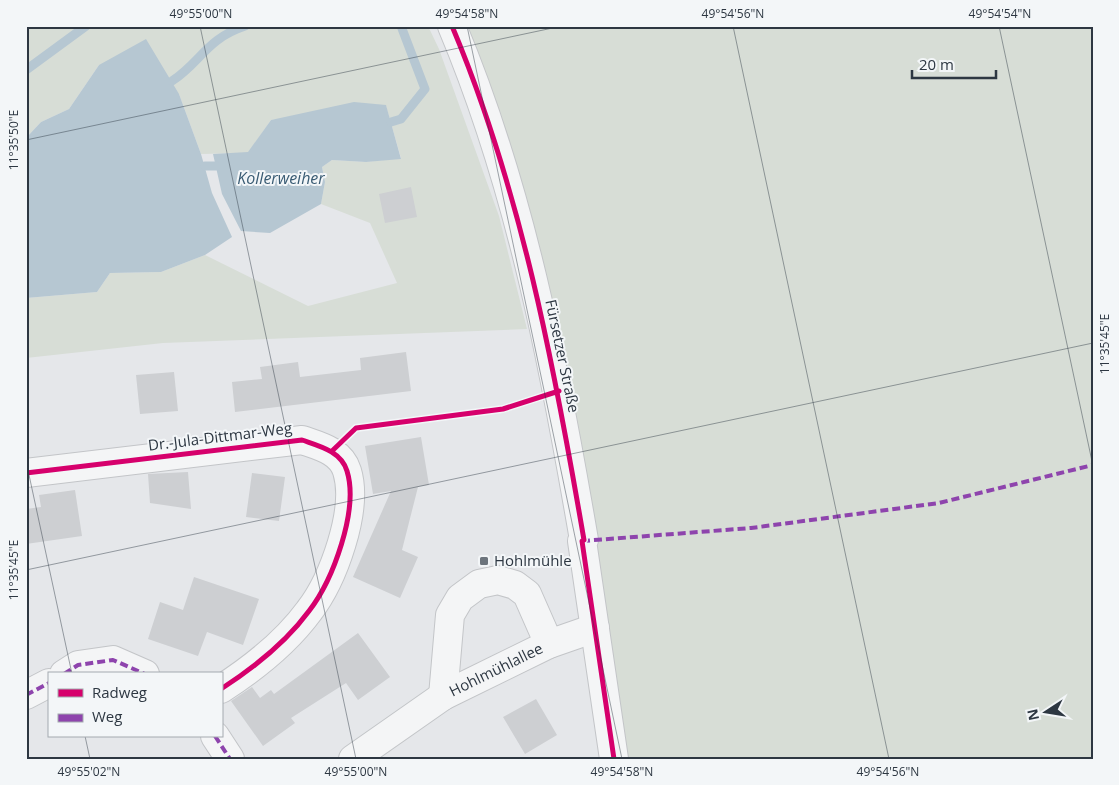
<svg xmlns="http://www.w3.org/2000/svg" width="1119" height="785" font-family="'Open Sans',sans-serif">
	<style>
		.green { fill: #d7ddd6 }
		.water { fill: #b6c7d2 }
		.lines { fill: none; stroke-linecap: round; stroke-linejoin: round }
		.stream { stroke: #b6c7d2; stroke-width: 9 }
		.building { fill: #cdcfd2 }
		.minor-casing { stroke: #c3c5c8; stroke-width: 30 }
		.minor { stroke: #f4f5f6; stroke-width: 28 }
		.quiet { stroke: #8e44ad; stroke-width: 4; stroke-dasharray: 8 4; stroke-linecap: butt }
		.cycleway-casing { stroke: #f3f6f8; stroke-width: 8 }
		.cycleway { stroke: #d6006c; stroke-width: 5 }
		.ticks { fill: none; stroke: #2d3742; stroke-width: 1; stroke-opacity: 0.45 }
		.poi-dot { fill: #6d757d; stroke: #f3f6f8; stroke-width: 2 }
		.labels { text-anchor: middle; stroke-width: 4; stroke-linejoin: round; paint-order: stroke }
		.street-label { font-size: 15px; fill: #2d3742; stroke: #f3f6f8 }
		.poi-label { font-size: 15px; fill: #2d3742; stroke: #f3f6f8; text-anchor: start }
		.water-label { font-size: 16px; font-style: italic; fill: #395b73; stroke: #f3f6f8 }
		.neatline { fill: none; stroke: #2d3742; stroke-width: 2 }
		.ticks-label { font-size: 12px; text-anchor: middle; fill: #2d3742 }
	</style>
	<rect width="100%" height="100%" fill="#e5e7ea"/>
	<path class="green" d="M26 26H428L439 49 499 216 527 329 163 343 26 358V298L97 292 110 273 161 272 205 255 308 306 397 283 370 223 321 204 325 182 322 167 332 160 366 162 401 158 386 106 271 120 248 153 201 154 179 94 99 65 69 109 41 122 26 138Z
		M466 26H1093V759H626Z"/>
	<path class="water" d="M146 39 179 94 201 154 212 193 232 237 205 255 161 272 110 273 97 292 26 298V138L41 122 69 109 99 65Z
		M354 102 386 105 401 159 366 162 332 160 322 167 325 182 321 204 270 233 241 231 222 194 213 154 248 152 271 120Z"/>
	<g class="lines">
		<path class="stream" d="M26 70 86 26
			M172 81C201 62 206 39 245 26
			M391 122 401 119 425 89 401 26
			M205 166H216"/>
	</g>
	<path class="building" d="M411 187 417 217 385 223 379 194Z
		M406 352 411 391 235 412 232 382 262 379 260 367 298 362 300 377 361 370 360 358Z
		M174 372 178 411 140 414 136 375Z
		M421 437 429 485 418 487 402 550 418 557 400 598 353 577 391 491 373 494 365 446Z
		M188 472 191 509 150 503 148 474Z
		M252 473 285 477 279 521 246 517Z
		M75 490 82 536 26 544V509L41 507 39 495Z
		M194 577 259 599 243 645 207 632 198 656 148 639 160 602 183 610Z
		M358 633 390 677 358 700 346 683 291 718 295 723 263 746 231 701 252 687 260 698 271 690 274 694Z
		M536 699 557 735 525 754 503 717Z"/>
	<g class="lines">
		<g class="minor-casing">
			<g id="minor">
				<path d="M452 26C521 190 554 365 584 540L582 541 614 759"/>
				<path d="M26 473 302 440C319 446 341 451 347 471 359 510 333 580 309 611 287 641 252 669 221 689"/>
				<path d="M64 674 78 665 113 660 145 674"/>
				<path d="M26 695 49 683"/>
				<path d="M443 696 450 615 460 598 479 584 498 580 515 585 527 594 549 644"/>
				<path d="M215 736 230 759"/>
				<path id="s1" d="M353 759 443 696 549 644 595 628"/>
			</g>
		</g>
		<use href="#minor" class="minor"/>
		<path class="quiet" d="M582 541 751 528 939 503 1093 465
			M64 674 78 665 113 660 145 674
			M26 695 49 683
			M215 736 230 759"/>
		<g class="cycleway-casing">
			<path id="cycleway" d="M452 26C521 190 554 365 584 540L582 541 614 759
				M332 451 356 428 503 409 559 391
				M26 473 302 440C319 446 341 451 347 471 359 510 333 580 309 611 287 641 252 669 221 689"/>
		</g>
		<use href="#cycleway" class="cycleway"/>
	</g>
	<path class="ticks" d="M200 26 356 759M467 26 622 759M733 26 889 759M999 26 1093 466M26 140 562 26M26 461 72 674M26 570 1093 343M85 736 90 759"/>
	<rect class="poi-dot" x="479" y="556" width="10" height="10" rx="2.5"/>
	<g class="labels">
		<g class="street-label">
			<text transform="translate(562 356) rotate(78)" y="5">Fürsetzer Straße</text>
			<text transform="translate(220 437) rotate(-7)" y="5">Dr.-Jula-Dittmar-Weg</text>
			<text dy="5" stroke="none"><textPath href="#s1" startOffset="169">Hohlmühlallee</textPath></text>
		</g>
		<g class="poi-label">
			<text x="494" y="566">Hohlmühle</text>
		</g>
		<g class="water-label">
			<text x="281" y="184">Kollerweiher</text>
		</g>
	</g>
	<rect width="1119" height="785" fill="none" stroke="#f3f6f8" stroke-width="55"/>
	<rect x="48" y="672" width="175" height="65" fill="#f3f6f8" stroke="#a4aaaf"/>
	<rect x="58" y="689" width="25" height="8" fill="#d6006c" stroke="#a4aaaf"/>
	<text x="92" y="698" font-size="15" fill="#2d3742">Radweg</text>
	<rect x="58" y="714" width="25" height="8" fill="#8e44ad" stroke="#a4aaaf"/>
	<text x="92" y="722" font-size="15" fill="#2d3742">Weg</text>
	<g transform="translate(1046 712) rotate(258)" stroke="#f3f6f8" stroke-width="4" paint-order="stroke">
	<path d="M0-4L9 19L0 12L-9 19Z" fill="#2d3742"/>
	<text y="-8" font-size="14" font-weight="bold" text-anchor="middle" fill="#2d3742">N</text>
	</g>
	<path d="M912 70v8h84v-8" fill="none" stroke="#2d3742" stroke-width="2.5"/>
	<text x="919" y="70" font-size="15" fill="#2d3742" stroke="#f3f6f8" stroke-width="4" paint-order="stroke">20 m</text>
	<rect x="28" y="28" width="1064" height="730" class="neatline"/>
	<g class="ticks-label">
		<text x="201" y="18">49°55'00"N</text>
		<text x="467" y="18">49°54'58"N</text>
		<text x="733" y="18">49°54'56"N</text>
		<text x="1000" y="18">49°54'54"N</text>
		<text transform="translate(14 140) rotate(-90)" y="4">11°35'50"E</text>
		<text transform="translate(1105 344) rotate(-90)" y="4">11°35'45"E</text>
		<text transform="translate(14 570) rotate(-90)" y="4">11°35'45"E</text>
		<text x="89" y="776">49°55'02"N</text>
		<text x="356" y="776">49°55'00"N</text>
		<text x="622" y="776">49°54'58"N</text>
		<text x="888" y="776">49°54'56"N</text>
	</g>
</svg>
